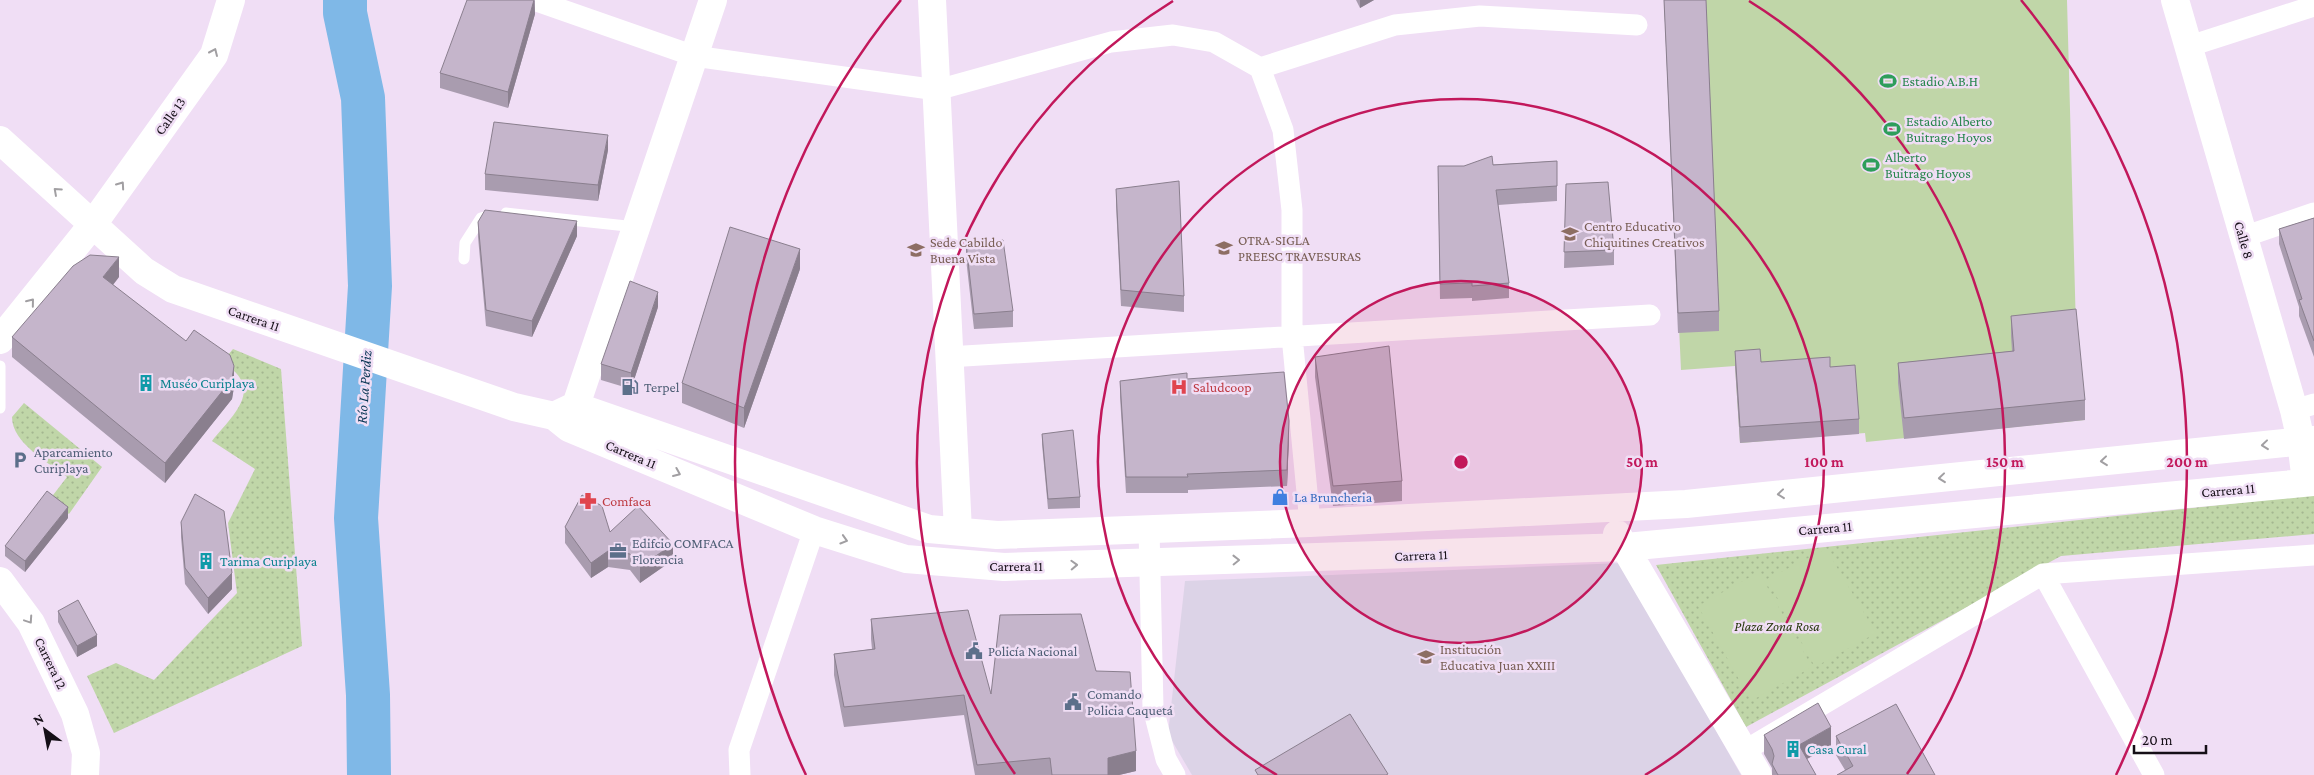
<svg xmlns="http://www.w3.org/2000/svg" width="2314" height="775" font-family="'Crimson Pro',serif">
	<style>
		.education { fill: #dcd3e7 }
		.green { fill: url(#green-dots) }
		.pitch { fill: #c0d6a8 }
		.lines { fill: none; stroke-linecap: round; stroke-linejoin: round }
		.river { stroke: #7fb8e7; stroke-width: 44 }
		.lane { stroke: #fff; stroke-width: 11 }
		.street { stroke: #fff; stroke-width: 21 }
		.secondary { stroke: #fff; stroke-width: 28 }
		.wall { fill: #a99caf }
		.shaded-wall { fill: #8a7f8e }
		.building { fill: #c5b5cb; stroke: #8a7f8e }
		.oneway { stroke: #a19fa2 }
		.ring { fill: none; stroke: #c2185b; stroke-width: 2.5 }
		.labels { text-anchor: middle; stroke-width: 5; stroke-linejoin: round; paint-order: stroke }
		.leisure-label { font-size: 14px; fill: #27864d; stroke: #f0def5; text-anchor: start }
		.street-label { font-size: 14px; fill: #150f17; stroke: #f0def5 }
		.education-label { font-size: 14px; fill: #785e54; stroke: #f0def5; text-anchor: start }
		.culture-label { font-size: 14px; fill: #0d838f; stroke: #f0def5; text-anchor: start }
		.service-label { font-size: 14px; fill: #4e5e75; stroke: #f0def5; text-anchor: start }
		.health-label { font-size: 14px; fill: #be3a42; stroke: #f0def5; text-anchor: start }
		.shop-label { font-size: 14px; fill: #366cbe; stroke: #f0def5; text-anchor: start }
		.park-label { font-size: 14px; font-style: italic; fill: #1f3204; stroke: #f0def5 }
		.water-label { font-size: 15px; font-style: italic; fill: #093654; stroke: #f0def5 }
		.centre { fill: #c2185b; stroke: #f0def5; stroke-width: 2.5 }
		.ring-label { font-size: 15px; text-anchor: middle; font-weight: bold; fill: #c2185b; stroke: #f0def5; stroke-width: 5; stroke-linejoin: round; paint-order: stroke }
	</style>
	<defs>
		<pattern id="green-dots" width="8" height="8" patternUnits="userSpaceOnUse" patternTransform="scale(1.25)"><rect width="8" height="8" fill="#c0d6a8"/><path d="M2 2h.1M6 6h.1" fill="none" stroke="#a4b690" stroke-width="1.8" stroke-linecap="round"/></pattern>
	</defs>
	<rect width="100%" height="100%" fill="#f0def5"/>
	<path class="education" d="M1622 563 1741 775H1192L1168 734 1185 581Z"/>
	<path class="green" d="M233 349 281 369 302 646 114 733 87 676 116 663 154 680 237 593 228 523 255 469 212 441C235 413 265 388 222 362Z
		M24 403 102 467 69 514 50 499 67 477C48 462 12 443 12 417Z
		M2314 495V534L2061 556 1746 727 1656 565Z"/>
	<path class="pitch" d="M1664 0H2067L2076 329 2085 420 1866 442 1865 433 1740 443 1735 366 1681 370Z
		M1826 549 1876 633 1815 667 1767 579Z
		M1759 572 1812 667 1751 701 1698 606Z"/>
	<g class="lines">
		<path class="river" d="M345 0V13L363 98 370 286 356 518 368 695 369 775"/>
		<path class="lane" d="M506 213 636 227
			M464 259 465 243 481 218 488 216
			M0 366V408"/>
		<path class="street" d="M534 0 694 56 937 90 1111 42 1173 35 1214 42 1260 68 1395 25 1480 16 1637 25
			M2190 46 2314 6
			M1260 68 1283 130 1292 210V336L1310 523
			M2243 237 2314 213
			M948 357 1650 315
			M2294 410 2314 404
			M1149 529 1153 708 1166 759 1175 775
			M2043 574 2154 775
			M1744 751 2043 574 2314 555
			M740 775 739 750 814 530"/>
		<path class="secondary" d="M932 0 958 531
			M2175 0 2294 410 2301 441 2306 482
			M0 140 144 271 173 289 514 407 554 416 569 428 814 530 906 559 1004 567 1626 547 2314 482
			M0 340 93 224 214 55 231 0
			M554 416 575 406 929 529 997 535 1310 523 1686 504 2314 440
			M570 423 713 0
			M1617 534 1758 775
			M0 581 31 623 75 714 86 753 85 775"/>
	</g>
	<path class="wall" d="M535 0V14L508 108 440 88V73Z
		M1356 0H1374L1360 8Z
		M1664 0H1706L1719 311V331L1678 333Z
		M608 150 598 201 485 190V174Z
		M1557 161V201L1498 205 1509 283V298L1472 301V298L1440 299 1438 166H1464Z
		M1566 184 1614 250V265L1564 268Z
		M1116 189 1184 296V312L1121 306 1116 205Z
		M2314 218V357L2299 316V307L2279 244V229Z
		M478 222 577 236 532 337 486 326 478 237Z
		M966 243 1013 311V327L974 329 966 259Z
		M800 269 744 428 682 403V383Z
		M119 277 113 285 234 387 232 399 165 483 12 357V337Z
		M658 307 631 389 601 380V364Z
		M2011 316 2085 400V420L1904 439 1898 383V363L2012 351 2011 336Z
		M1735 351 1761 362 1830 367 1859 419V434L1740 443 1735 366Z
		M1315 357 1402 481V501L1333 506 1315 377Z
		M1187 379 1289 436 1287 486 1188 490V493H1126L1120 397V381Z
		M1042 434 1080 497V508L1048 509 1042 444Z
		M68 518 25 572 5 556V546Z
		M181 522 232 589 208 614 185 584 181 537Z
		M565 527 610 532 673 560 640 583 630 570 608 567 591 578 565 543Z
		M58 611 97 646 77 657 58 622Z
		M871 619 991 694 1096 671 1136 771 1119 775H975L964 715 844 727 834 675V654L872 649 871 639Z
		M1764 735 1831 746 1807 759 1816 775H1772V768L1764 754Z
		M1836 736 1935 775 1845 770 1836 755Z"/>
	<path class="shaded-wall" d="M534 0 535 14 508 108V92Z
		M1360 0H1374L1360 8Z
		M608 135V150L598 201V185Z
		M577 221V236L532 337V321Z
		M800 249V269L744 428V408Z
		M119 257V277L103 297V277Z
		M658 292V307L631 389V373Z
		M234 366V387L232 399 165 483V463Z
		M1289 421V436L1287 486V470Z
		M68 507V518L25 572V561Z
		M673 544V560L640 583V567Z
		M608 551V567L591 578V563Z
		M232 573V589L208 614V598Z
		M97 635V646L77 657V646Z
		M1831 727V746L1799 763V745Z
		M1136 751V771L1119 775H1108V758Z"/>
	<path class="building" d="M467 0H534L508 92 440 73Z
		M1664 0H1706L1719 311 1678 313Z
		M494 122 608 135 598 185 485 174Z
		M1492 156 1493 165 1557 161V186L1496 190 1509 283 1472 286V283L1440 284 1438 166H1464Z
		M1179 181 1184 296 1121 290 1116 189Z
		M1608 182 1614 250 1564 252 1566 184Z
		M485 210 577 221 532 321 486 310 478 222Z
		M2314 218V341L2299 300 2302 299 2279 229Z
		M730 227 800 249 744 408 682 383Z
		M1003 240 1013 311 974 314 966 243Z
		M90 255 119 257 103 277 186 341 194 330 230 355 234 366 232 379 165 463 12 337 73 266Z
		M630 281 658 292 631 373 601 364Z
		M2076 309 2085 400 1904 418 1898 363 2014 351 2011 316Z
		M1389 346 1402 481 1333 486 1315 357Z
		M1760 349 1761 362 1830 357V367L1855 365 1859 419 1740 427 1735 351Z
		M1284 372 1289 421 1287 470 1187 474 1188 477H1126L1120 381 1187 373V379Z
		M1073 430 1080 497 1048 499 1042 434Z
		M47 491 68 507 25 561 5 546Z
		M195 494 224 511 232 573 208 598 185 568 181 522Z
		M582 495 602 506 610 532 638 506 673 544 640 567 630 554 608 551 591 563 565 527Z
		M78 600 97 635 77 646 58 611Z
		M968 610 991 694 1000 615 1081 614 1096 671 1130 672 1136 751 1108 758V775H1052L1050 758 977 765 964 695 844 707 834 654 875 649 871 619Z
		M1818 703 1831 727 1799 745 1816 775H1778L1772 764 1774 756 1772 749 1764 735Z
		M1896 704 1935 775H1837L1853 766 1836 736Z
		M1350 714 1388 774 1386 775H1258L1255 770Z"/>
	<defs><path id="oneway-chevron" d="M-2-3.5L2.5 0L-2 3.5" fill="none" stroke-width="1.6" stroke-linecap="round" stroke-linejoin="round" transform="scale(1.25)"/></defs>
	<g class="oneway">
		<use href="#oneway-chevron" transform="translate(214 52) rotate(-66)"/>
		<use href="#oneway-chevron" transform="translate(121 185) rotate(-55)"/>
		<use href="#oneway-chevron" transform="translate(57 191) rotate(-138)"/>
		<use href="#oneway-chevron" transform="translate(31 302) rotate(-51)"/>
		<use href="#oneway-chevron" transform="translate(2265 445) rotate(174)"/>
		<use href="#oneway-chevron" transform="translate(2104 461) rotate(174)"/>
		<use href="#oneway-chevron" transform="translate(677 473) rotate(23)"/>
		<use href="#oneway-chevron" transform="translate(1942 478) rotate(174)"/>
		<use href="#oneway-chevron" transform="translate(1781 494) rotate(174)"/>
		<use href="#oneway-chevron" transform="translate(844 540) rotate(17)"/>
		<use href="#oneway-chevron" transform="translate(1236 560) rotate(-1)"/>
		<use href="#oneway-chevron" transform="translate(1074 565) rotate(-2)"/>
		<use href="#oneway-chevron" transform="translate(29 620) rotate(56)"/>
	</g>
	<circle cx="1461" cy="462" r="181" fill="#c2185b" fill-opacity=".12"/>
	<g class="ring">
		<circle cx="1461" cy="462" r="181"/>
		<path d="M1277 775A363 363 0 1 1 1645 775"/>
		<path d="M1015 774A544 544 0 0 1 1173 1M1749 1A544 544 0 0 1 1907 774"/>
		<path d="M806 775A726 726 0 0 1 901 0M2021 0A726 726 0 0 1 2116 775"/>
	</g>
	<defs>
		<g id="stadium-bare" transform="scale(1.35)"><path d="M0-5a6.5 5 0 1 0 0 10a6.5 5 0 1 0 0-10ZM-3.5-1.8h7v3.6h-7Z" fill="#2e9e5b" stroke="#f0def5" stroke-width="2.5" paint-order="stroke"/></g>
		<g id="school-bare" transform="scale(1.35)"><path d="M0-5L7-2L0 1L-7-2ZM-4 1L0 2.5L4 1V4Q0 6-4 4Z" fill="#8d6e63" stroke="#f0def5" stroke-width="2.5" paint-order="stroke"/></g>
		<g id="building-bare" transform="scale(1.35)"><path d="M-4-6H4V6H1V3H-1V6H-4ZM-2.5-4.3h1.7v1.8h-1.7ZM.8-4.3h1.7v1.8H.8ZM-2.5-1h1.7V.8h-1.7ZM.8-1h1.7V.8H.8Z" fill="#0f9aa8" stroke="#f0def5" stroke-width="2.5" paint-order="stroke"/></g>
		<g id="fuel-bare" transform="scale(1.35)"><path d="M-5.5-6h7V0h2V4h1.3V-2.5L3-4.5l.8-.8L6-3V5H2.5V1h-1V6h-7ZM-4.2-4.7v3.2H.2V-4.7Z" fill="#5c6f8a" stroke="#f0def5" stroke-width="2.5" paint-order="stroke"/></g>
		<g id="hospital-bare" transform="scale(1.35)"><path d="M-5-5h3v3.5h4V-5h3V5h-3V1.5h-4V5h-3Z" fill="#e0444e" stroke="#f0def5" stroke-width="2.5" paint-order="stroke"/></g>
		<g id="parking-bare" transform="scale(1.35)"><path d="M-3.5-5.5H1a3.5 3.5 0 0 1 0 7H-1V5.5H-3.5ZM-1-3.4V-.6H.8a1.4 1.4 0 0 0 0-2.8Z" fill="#5c6f8a" stroke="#f0def5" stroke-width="2.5" paint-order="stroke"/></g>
		<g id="shop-bare" transform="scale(1.35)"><path d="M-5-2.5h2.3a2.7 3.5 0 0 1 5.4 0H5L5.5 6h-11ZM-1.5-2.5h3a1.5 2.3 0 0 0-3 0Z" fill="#3f7fe0" stroke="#f0def5" stroke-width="2.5" paint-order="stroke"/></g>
		<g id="pharmacy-bare" transform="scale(1.35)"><path d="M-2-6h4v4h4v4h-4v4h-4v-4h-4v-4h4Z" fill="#e0444e" stroke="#f0def5" stroke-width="2.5" paint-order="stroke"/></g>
		<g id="office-bare" transform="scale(1.35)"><path d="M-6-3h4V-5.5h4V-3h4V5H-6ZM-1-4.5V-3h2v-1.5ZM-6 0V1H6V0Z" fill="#5c6f8a" stroke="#f0def5" stroke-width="2.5" paint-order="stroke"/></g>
		<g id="civic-bare" transform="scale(1.35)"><path d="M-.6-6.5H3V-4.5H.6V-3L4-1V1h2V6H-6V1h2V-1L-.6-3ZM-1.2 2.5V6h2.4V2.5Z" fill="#5c6f8a" stroke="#f0def5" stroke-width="2.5" paint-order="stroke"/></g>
	</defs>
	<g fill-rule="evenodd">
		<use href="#stadium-bare" x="1888" y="81"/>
		<use href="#stadium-bare" x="1892" y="129"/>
		<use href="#stadium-bare" x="1871" y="165"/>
		<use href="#school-bare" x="1570" y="234"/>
		<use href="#school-bare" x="1224" y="248"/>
		<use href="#school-bare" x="916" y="250"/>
		<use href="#building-bare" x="146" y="383"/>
		<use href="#fuel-bare" x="630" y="387"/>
		<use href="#hospital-bare" x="1179" y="387"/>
		<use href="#parking-bare" x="20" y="460"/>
		<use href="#shop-bare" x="1280" y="497"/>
		<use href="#pharmacy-bare" x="588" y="501"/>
		<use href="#office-bare" x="618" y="551"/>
		<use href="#building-bare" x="206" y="561"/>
		<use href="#civic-bare" x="974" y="651"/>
		<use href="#school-bare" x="1426" y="657"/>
		<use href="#civic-bare" x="1073" y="702"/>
		<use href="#building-bare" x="1793" y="749"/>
	</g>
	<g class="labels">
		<g class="leisure-label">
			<text x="1902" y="86">Estadio A.B.H</text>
			<text x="1906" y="126">Estadio Alberto<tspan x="1906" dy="16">Buitrago Hoyos</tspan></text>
			<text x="1885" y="162">Alberto<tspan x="1885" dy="16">Buitrago Hoyos</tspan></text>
		</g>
		<g class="street-label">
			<text transform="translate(170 116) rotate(-55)" y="5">Calle 13</text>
			<text transform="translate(2244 240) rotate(74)" y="5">Calle 8</text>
			<text transform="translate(254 318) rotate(19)" y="5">Carrera 11</text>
			<text transform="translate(631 454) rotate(23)" y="5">Carrera 11</text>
			<text transform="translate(2228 490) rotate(-5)" y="5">Carrera 11</text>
			<text transform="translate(1825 528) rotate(-5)" y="5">Carrera 11</text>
			<text transform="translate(1421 555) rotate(-2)" y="5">Carrera 11</text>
			<text x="1016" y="571">Carrera 11</text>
			<text transform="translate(51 663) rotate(64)" y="5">Carrera 12</text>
		</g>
		<g class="education-label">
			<text x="1584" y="231">Centro Educativo<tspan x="1584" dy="16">Chiquitines Creativos</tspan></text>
			<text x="1238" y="245">OTRA-SIGLA<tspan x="1238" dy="16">PREESC TRAVESURAS</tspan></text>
			<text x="930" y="247">Sede Cabildo<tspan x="930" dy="16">Buena Vista</tspan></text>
			<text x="1440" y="654">Institución<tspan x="1440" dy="16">Educativa Juan XXIII</tspan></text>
		</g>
		<g class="culture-label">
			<text x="160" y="388">Muséo Curiplaya</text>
			<text x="220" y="566">Tarima Curiplaya</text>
			<text x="1807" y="754">Casa Cural</text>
		</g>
		<g class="service-label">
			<text x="644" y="392">Terpel</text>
			<text x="34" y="457">Aparcamiento<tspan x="34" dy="16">Curiplaya</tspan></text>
			<text x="632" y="548">Edifcio COMFACA<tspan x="632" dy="16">Florencia</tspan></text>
			<text x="988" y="656">Policía Nacional</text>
			<text x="1087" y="699">Comando<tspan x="1087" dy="16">Policia Caquetá</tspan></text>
		</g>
		<g class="health-label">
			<text x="1193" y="392">Saludcoop</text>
			<text x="602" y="506">Comfaca</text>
		</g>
		<g class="shop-label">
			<text x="1294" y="502">La Bruncheria</text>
		</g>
		<g class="park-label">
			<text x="1777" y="631">Plaza Zona Rosa</text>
		</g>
		<g class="water-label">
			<text transform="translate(364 387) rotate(-86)" y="5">Río La Perdiz</text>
		</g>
	</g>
	<circle cx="1461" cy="462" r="8" class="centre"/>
	<g class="ring-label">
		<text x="1642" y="467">50 m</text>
		<text x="1824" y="467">100 m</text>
		<text x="2005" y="467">150 m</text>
		<text x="2187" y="467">200 m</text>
	</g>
	<g transform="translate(45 730) rotate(328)" stroke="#f0def5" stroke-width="4" paint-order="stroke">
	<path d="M0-4L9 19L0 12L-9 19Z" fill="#150f17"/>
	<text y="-8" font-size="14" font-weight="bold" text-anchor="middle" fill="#150f17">N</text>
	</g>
	<path d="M2134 745v8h72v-8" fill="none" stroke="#150f17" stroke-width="2.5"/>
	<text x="2142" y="745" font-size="15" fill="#150f17" stroke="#f0def5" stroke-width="4" paint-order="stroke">20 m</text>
</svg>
